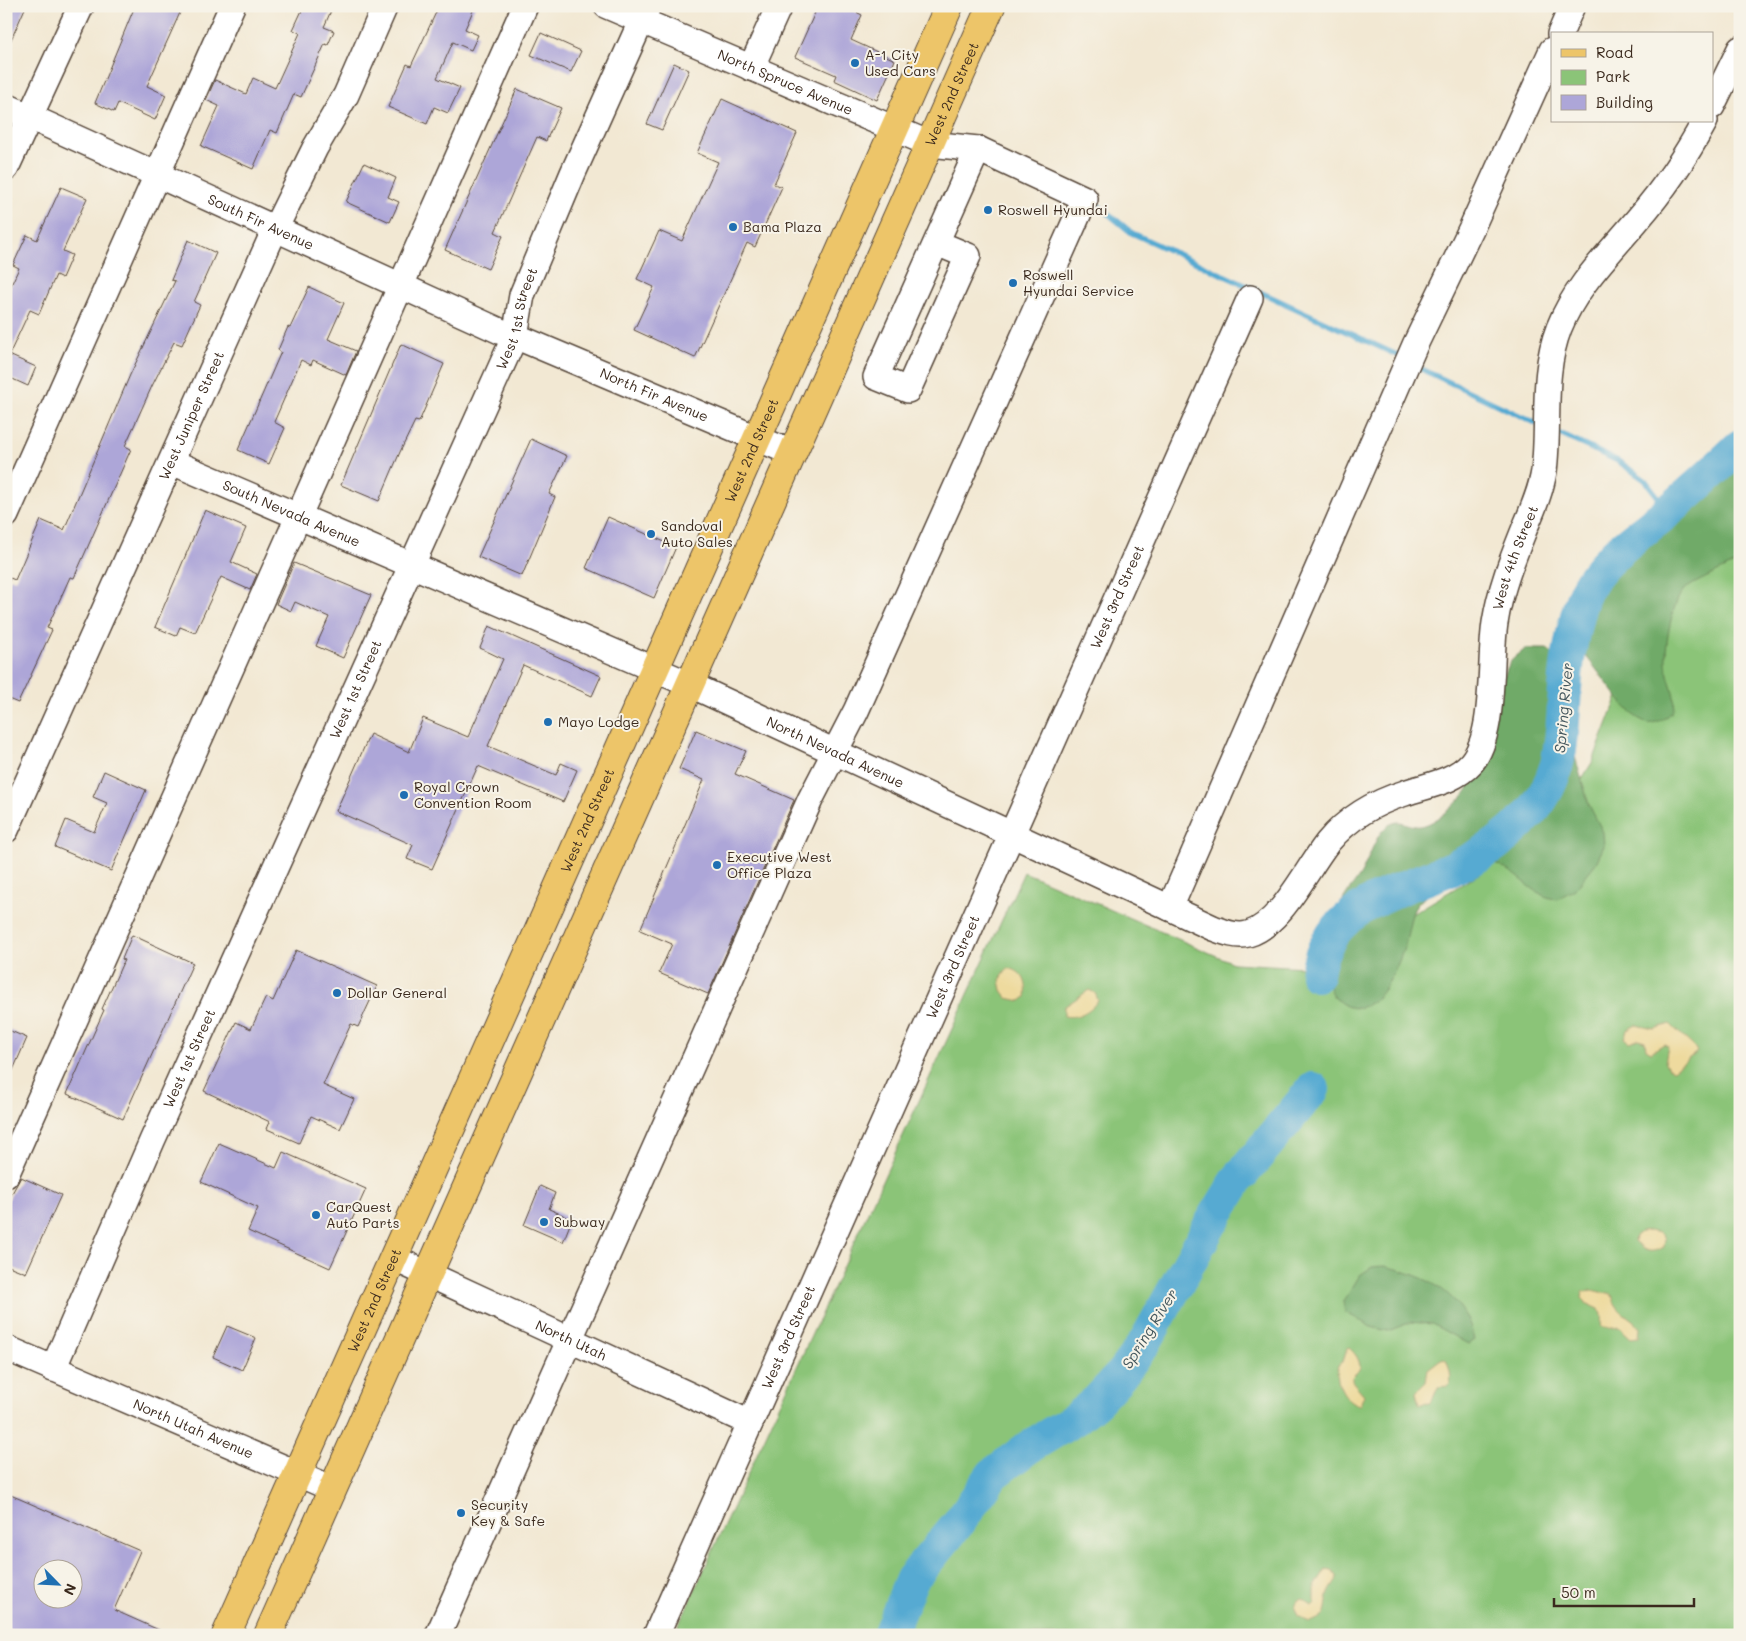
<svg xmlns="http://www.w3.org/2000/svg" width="1746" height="1641" font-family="Mali,sans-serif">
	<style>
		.green { fill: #8bc478; stroke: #63774b }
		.forest { fill: #70aa68; stroke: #566a43 }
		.sand { fill: #eeda9e; stroke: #94825e }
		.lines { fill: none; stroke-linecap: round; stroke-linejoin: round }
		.stream { stroke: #56aad2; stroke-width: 5.5 }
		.river { stroke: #56aad2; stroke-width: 34 }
		.building { fill: #ada6d8; fill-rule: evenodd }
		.minor-casing { stroke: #564639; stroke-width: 28 }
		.major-casing { stroke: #564639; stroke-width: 30 }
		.minor { stroke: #fff; stroke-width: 25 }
		.major { stroke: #edc569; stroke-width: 28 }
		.poi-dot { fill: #1f6fb2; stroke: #f7f3e8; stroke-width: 2 }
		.labels { text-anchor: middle; stroke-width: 4; stroke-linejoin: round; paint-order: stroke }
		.poi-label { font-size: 14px; fill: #3b2a1e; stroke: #f7f3e8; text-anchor: start }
		.street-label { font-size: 14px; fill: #3b2a1e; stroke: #f7f3e8 }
		.water-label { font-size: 15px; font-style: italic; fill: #44575d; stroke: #f7f3e8 }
	</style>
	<rect width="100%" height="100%" fill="#f7f3e8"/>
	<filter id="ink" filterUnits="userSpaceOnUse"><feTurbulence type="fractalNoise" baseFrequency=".02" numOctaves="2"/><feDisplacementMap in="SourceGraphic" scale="10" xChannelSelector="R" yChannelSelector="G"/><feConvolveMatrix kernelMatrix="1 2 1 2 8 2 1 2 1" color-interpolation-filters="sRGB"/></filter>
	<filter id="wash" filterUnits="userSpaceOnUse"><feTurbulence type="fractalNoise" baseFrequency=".0096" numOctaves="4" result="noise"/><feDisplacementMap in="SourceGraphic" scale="20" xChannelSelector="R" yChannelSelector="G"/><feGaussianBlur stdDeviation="1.12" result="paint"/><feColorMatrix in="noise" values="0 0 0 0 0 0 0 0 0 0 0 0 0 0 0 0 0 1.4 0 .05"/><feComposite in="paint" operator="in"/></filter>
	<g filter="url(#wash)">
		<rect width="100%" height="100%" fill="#f2e8d3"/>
		<path class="green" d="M1740 501V1635H674L1024 872 1233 963 1305 967 1412 914 1549 832 1593 761 1662 582Z"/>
		<path class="forest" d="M1740 459V561C1729 567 1688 585 1683 591 1672 602 1665 646 1666 661 1667 690 1693 713 1649 724L1636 717 1623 704 1582 651 1576 634 1575 605 1580 583 1594 561 1621 538 1637 533 1659 532 1680 522 1713 483Z
			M1525 649H1547L1558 657 1560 678 1558 698 1589 805 1603 832 1604 846 1596 863 1575 889 1557 899C1528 898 1512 855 1477 865 1460 869 1428 891 1417 905 1409 915 1409 933 1405 945 1397 968 1379 1015 1349 1007 1342 1005 1332 997 1330 990 1320 964 1340 956 1343 933 1344 922 1336 912 1343 900 1349 888 1360 879 1365 865 1371 853 1378 829 1391 824 1401 819 1406 825 1416 826 1431 829 1463 800 1469 787 1473 777 1471 763 1474 753 1479 731 1492 707 1500 686 1504 678 1506 668 1511 661 1514 657 1521 653 1525 649Z
			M1385 1266C1427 1277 1464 1292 1474 1340L1468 1344 1432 1324 1411 1322 1388 1331 1371 1327 1345 1312 1344 1301 1360 1275 1372 1267Z"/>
		<path class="sand" d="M1008 968C1023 971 1028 982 1026 997L1021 1001 1007 998 1002 990 1000 980Z
			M1089 990 1095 993 1098 1000C1091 1011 1077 1019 1064 1016V1007Z
			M1670 1024 1695 1048 1697 1052 1674 1070 1668 1068 1665 1063 1668 1046 1664 1044 1651 1052 1646 1049 1645 1041 1638 1039 1629 1042 1624 1038 1627 1030 1636 1025 1654 1029Z
			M1649 1231 1660 1233 1665 1238 1664 1247C1651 1254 1645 1252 1634 1242L1635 1236 1640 1232Z
			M1592 1290 1612 1295C1617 1315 1630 1314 1640 1328L1639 1337 1631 1338 1619 1327C1592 1332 1606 1323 1599 1309L1586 1303 1581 1298 1582 1292Z
			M1349 1348C1356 1354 1360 1360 1360 1369L1352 1377V1381L1364 1395 1360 1405C1345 1403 1334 1380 1338 1365L1343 1362 1347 1349Z
			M1441 1359 1446 1360C1449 1367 1453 1379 1449 1386L1438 1387 1431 1403 1419 1404 1416 1392 1426 1382 1428 1369Z
			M1326 1569 1331 1570 1337 1575C1337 1583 1332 1586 1329 1593 1324 1608 1330 1618 1309 1623L1299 1616 1295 1606 1298 1600 1302 1599 1312 1606 1315 1603V1586Z"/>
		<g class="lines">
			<path class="stream" d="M1099 206 1132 233 1399 356
				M1413 365 1540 425
				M1553 431 1618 461 1645 480 1669 511"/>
			<path class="river" d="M1317 975C1325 901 1411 889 1468 861 1489 851 1508 836 1525 819 1570 774 1560 724 1567 667 1568 656 1571 645 1573 633 1576 619 1579 604 1586 590 1603 557 1639 535 1667 512 1693 491 1716 469 1740 446
				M889 1635 912 1579 960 1521 993 1474 1029 1447 1075 1419 1097 1401 1120 1376 1145 1342 1211 1223 1238 1179 1313 1089"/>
		</g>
		<g id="blocks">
			<path class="building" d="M6 6H26L6 51Z
				M135 6H183L147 86 166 95 155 120 118 103 114 112 95 103Z
				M304 6H333L324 27 334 31 328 45 325 44 301 97 294 94 277 133 270 130 253 169 201 146 219 106 206 100 215 80 246 94 253 78 275 88 300 33 293 30Z
				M439 6H475L465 29 478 35 471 50 453 42 437 78 460 88 448 113 434 107 427 124 388 107 407 64 411 66Z
				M818 6H844L862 15 851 40 895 60 877 100 834 80 836 75 795 57Z
				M541 33 581 51 571 72 531 55Z
				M674 63 689 70 662 130 647 124Z
				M517 89 561 108 546 141 537 137 495 232 503 236 488 269 445 250Z
				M722 99 797 133 774 184 782 187 755 247 747 243 695 358 634 330 654 287 637 279 659 231 682 241 718 162 697 153Z
				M364 163 396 178 388 197 399 202 390 222 346 202Z
				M61 187 87 198 63 251 72 255 62 278 56 275 39 314 30 310 9 355 36 367 28 386 6 376V296L19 268 13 265 27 235 37 240Z
				M188 240 216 253 194 302 200 305 182 345 174 342 152 386 125 446 131 449 74 578 70 577 47 628 52 630 18 703 6 698V588L10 578 15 580 41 520 64 530 130 375 175 281 171 280Z
				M309 287 344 303 328 339 356 351 346 375 313 360 311 365 301 360 274 422 285 428 269 464 238 450 281 352 278 350 288 327 290 328Z
				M401 344 444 364 419 422 415 421 400 452 379 501 341 485Z
				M531 439 567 456 549 494 555 497 522 576 478 557Z
				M205 510 246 528 231 562 257 574 250 590 221 577 195 633 180 627 176 636 155 627Z
				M608 517 676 547 654 598 586 568Z
				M294 563 371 595 343 658 316 646 329 617 295 602 291 611 276 604Z
				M489 626 601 676 592 696 523 665 488 746 556 775 561 763 577 770 563 802 478 766 432 869 407 859 413 845 336 811 370 734 409 752 423 718 468 737 503 659 480 648Z
				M696 730 746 751 735 774 794 800 708 994 659 973 672 944 640 930 704 780 679 769Z
				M104 771 146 790 111 871 55 847 66 820 94 832 107 803 93 797Z
				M132 935 193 963 123 1119 67 1094 104 1010 102 1009 124 960 122 959Z
				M296 950 377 986 358 1027 351 1024 323 1085 354 1099 340 1129 311 1116 299 1143 267 1129 270 1122 204 1091 236 1022 251 1029 266 997 273 1001Z
				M6 1029 27 1038 6 1086Z
				M219 1143 276 1168 283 1152 366 1189 330 1268 248 1231 258 1208 201 1182Z
				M21 1177 61 1195 26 1273 6 1265V1204Z
				M540 1186 555 1193 549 1209 572 1219 563 1242 524 1225Z
				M227 1326 256 1338 242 1370 213 1357Z
				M6 1493 140 1551 114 1610 170 1635H21L6 1628ZM42 1568H72V1598H42Z"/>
		</g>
	</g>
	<g filter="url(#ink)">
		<use href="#blocks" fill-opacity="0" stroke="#564639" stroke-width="1"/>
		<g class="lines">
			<g class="minor-casing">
				<g id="minor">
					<path id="s1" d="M607 6 930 144 978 149 876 377 908 390 968 256 937 243"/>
					<path d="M1560 34 1572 6"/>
					<path d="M751 68 779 6"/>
					<path id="s2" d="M6 106 511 336H515L792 453"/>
					<path d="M1712 106 1740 49"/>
					<path d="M6 168 81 6"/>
					<path id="s3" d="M172 462 691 685 1213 928C1224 932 1236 937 1248 934 1281 925 1307 868 1328 842 1348 818 1376 802 1405 793 1428 785 1454 782 1471 763 1496 735 1489 662 1495 623 1500 590 1512 560 1524 530 1532 511 1541 491 1544 471 1550 423 1541 374 1559 328 1576 285 1609 254 1638 219 1664 189 1686 156 1705 121"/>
					<path d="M6 515 232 6"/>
					<path id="s4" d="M6 830 275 229 315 148 346 95 385 6"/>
					<path d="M1170 908 1415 345 1472 227 1552 50"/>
					<path d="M6 1175 525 6"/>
					<path id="s5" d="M393 1258 750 1423"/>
					<path id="s6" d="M6 1348 333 1489"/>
					<path id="s7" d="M53 1369 152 1141 515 336 522 295 573 173 648 6"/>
					<path d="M438 1635 810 800 856 711 1085 199 978 149"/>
					<path id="s8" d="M656 1635 1250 298"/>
				</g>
			</g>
			<g class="major-casing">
				<g id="major">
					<path id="s9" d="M226 1635 949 6"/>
					<path id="s10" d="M268 1635 991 6"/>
				</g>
			</g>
			<use href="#minor" class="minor"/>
			<use href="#major" class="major"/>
		</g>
	</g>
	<g class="poi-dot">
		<circle cx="855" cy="63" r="5"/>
		<circle cx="988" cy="210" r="5"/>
		<circle cx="733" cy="227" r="5"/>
		<circle cx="1013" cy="283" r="5"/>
		<circle cx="651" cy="534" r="5"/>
		<circle cx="548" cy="722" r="5"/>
		<circle cx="404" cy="795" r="5"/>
		<circle cx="717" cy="865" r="5"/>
		<circle cx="337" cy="993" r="5"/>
		<circle cx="316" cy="1215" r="5"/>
		<circle cx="544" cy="1222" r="5"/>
		<circle cx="461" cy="1513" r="5"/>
	</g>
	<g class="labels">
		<g class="poi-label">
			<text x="865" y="60">A-1 City<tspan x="865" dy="16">Used Cars</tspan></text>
			<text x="998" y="215">Roswell Hyundai</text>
			<text x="743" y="232">Bama Plaza</text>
			<text x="1023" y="280">Roswell<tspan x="1023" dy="16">Hyundai Service</tspan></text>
			<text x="661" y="531">Sandoval<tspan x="661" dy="16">Auto Sales</tspan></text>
			<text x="558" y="727">Mayo Lodge</text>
			<text x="414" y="792">Royal Crown<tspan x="414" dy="16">Convention Room</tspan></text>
			<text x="727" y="862">Executive West<tspan x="727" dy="16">Office Plaza</tspan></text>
			<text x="347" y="998">Dollar General</text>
			<text x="326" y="1212">CarQuest<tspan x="326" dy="16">Auto Parts</tspan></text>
			<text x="554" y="1227">Subway</text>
			<text x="471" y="1510">Security<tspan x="471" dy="16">Key &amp; Safe</tspan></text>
		</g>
		<g class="street-label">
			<text dy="5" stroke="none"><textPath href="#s1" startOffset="194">North Spruce Avenue</textPath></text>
			<text dy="5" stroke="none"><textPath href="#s10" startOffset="1686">West 2nd Street</textPath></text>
			<text dy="5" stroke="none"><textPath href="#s2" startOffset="280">South Fir Avenue</textPath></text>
			<text dy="5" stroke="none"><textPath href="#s7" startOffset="1149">West 1st Street</textPath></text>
			<text dy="5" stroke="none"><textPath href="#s2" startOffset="710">North Fir Avenue</textPath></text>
			<text dy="5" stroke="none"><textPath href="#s4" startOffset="454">West Juniper Street</textPath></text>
			<text dy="5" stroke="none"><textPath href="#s9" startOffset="1296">West 2nd Street</textPath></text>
			<text dy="5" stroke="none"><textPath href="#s3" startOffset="130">South Nevada Avenue</textPath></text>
			<text dy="5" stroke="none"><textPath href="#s3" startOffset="1679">West 4th Street</textPath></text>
			<text dy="5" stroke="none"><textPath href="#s8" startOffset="1136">West 3rd Street</textPath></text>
			<text dy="5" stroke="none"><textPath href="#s7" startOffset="744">West 1st Street</textPath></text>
			<text dy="5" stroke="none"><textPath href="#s3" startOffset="724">North Nevada Avenue</textPath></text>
			<text dy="5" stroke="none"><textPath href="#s9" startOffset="891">West 2nd Street</textPath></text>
			<text dy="5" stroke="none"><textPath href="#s8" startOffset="731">West 3rd Street</textPath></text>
			<text dy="5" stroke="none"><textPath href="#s7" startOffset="339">West 1st Street</textPath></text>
			<text dy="5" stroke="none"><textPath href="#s9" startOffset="366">West 2nd Street</textPath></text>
			<text dy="5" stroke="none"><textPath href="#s8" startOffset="326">West 3rd Street</textPath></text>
			<text dy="5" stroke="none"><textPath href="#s5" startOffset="196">North Utah</textPath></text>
			<text dy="5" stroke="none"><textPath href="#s6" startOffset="204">North Utah Avenue</textPath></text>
		</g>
		<g class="water-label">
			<text transform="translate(1564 708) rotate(-85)" y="5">Spring River</text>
			<text transform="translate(1150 1329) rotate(-58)" y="5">Spring River</text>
		</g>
	</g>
	<rect width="1746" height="1641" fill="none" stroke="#f7f3e8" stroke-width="25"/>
	<rect x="1551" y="32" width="162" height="90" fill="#f7f3e8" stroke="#aca397"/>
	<rect x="1561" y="49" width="25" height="8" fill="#edc569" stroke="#aca397"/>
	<text x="1596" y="58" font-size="15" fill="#3b2a1e">Road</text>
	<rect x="1561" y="70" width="25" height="15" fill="#8bc478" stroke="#aca397"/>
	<text x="1596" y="82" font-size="15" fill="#3b2a1e">Park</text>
	<rect x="1561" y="95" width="25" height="15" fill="#ada6d8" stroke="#aca397"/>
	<text x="1596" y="108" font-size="15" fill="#3b2a1e">Building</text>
	<g transform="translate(58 1584) rotate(114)"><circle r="24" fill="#f7f3e8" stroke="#aca397"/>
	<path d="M0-4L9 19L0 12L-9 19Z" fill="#1f6fb2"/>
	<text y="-8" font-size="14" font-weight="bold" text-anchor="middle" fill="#3b2a1e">N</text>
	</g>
	<path d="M1554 1598v8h140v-8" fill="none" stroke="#3b2a1e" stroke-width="2.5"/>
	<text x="1561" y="1598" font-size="15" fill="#3b2a1e" stroke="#f7f3e8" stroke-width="4" paint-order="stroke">50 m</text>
</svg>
